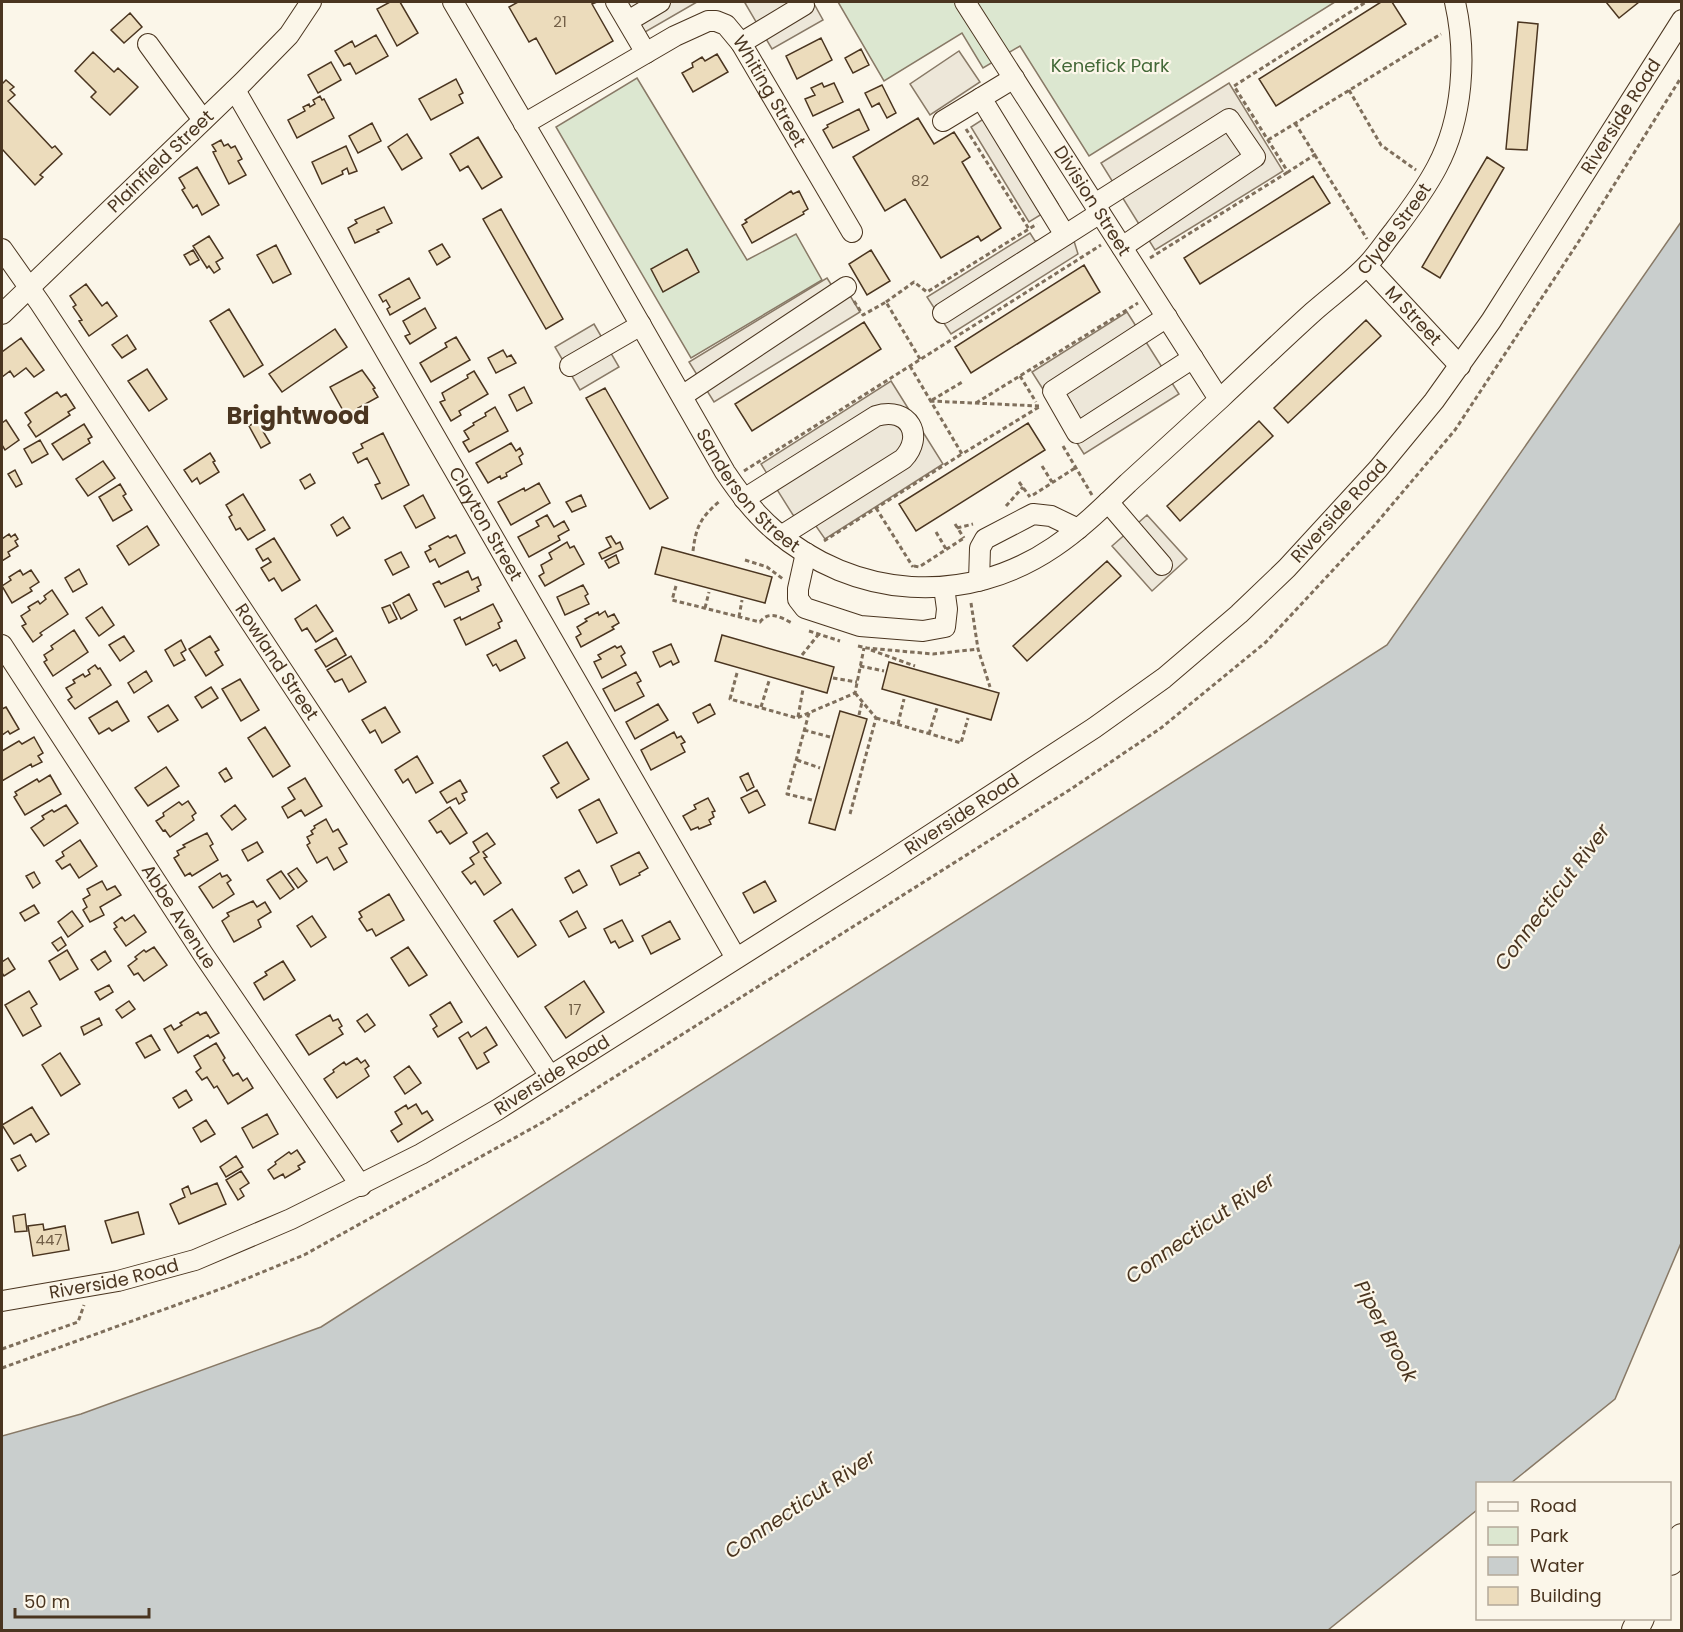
<svg xmlns="http://www.w3.org/2000/svg" width="1683" height="1632" font-family="Poppins,sans-serif">
	<style>
		.green { fill: #dce7d0; stroke: #887966; stroke-width: 1.5 }
		.parking { fill: #ede7d9; stroke: #887966; stroke-width: 1.5 }
		.water { fill: #c9cecd; stroke: #887966; stroke-width: 1.5 }
		.building { fill: #ecdcbc; stroke: #4a3520; stroke-width: 1.5 }
		.lines { fill: none; stroke-linecap: round; stroke-linejoin: round }
		.minor-casing { stroke: #4a3520; stroke-width: 22 }
		.major-casing { stroke: #4a3520; stroke-width: 28 }
		.path { stroke: #7f6f5c; stroke-width: 3; stroke-dasharray: 4.5 3; stroke-linecap: butt }
		.minor { stroke: #fbf6e9; stroke-width: 20 }
		.major { stroke: #fbf6e9; stroke-width: 26 }
		.labels { text-anchor: middle; stroke-width: 4.5; stroke-linejoin: round; paint-order: stroke }
		.number-label { font-size: 15px; fill: #725f47 }
		.park-label { font-size: 18px; fill: #436837; stroke: #fbf6e9 }
		.street-label { font-size: 18px; fill: #4a3520; stroke: #fbf6e9 }
		.water-label { font-size: 20px; font-style: italic; fill: #4a3520; stroke: #fbf6e9 }
		.district-label { font-size: 24px; font-weight: bold; fill: #4a3520; stroke: #fbf6e9 }
	</style>
	<rect width="100%" height="100%" fill="#fbf6e9"/>
	<path class="green" d="M838 2H1335L1089 156 1020 46 983 68 962 33 884 81Z
		M637 78 747 260 796 234 822 280 691 358 556 127Z"/>
	<path class="parking" d="M611 2H697L633 39Z
		M747 2H813L823 20 772 49 745 3Z
		M959 51 980 82 930 115 910 84Z
		M1229 83 1283 171 1155 250 1101 163Z
		M999 109 1058 204 1029 222 971 127Z
		M1030 233 1035 241H1074L1078 254 951 334 927 297Z
		M827 278 834 289 843 284 860 312 714 402 689 362Z
		M1127 312 1179 394 1084 454 1032 372Z
		M594 324 619 367 580 390 555 347Z
		M891 381 943 464 825 539 816 526 793 515 761 464Z
		M1147 515 1187 559 1152 591 1112 546Z"/>
	<path class="water" d="M1681 222V1243L1615 1399 1511 1483 1478 1484 1477 1510 1328 1630H2V1436L81 1414 321 1327 1387 645Z"/>
	<path class="building" d="M390 2H400L418 33 397 46 377 9Z
		M518 2H597L592 4 613 41 556 74 536 38 529 42 509 7Z
		M1381 2H1392L1406 24 1276 106 1259 79Z
		M1606 2H1639L1619 18Z
		M130 13 142 27 124 43 111 30Z
		M1518 22 1538 24 1527 150 1506 149Z
		M376 35 388 56 356 74 350 63 344 66 335 51 352 41 355 47Z
		M821 38 832 60 797 79 786 56Z
		M861 49 869 65 853 73 845 58Z
		M93 52 114 72 118 68 138 87 110 115 91 97 96 92 75 71Z
		M717 54 728 72 693 92 682 73 693 67 692 63 702 57 705 61Z
		M331 62 341 80 318 93 308 75Z
		M456 79 463 93 459 95 463 103 431 120 419 99Z
		M6 80 14 87 10 90 15 95 8 101 52 148 55 146 62 154 40 175 43 177 35 185 2 149V84Z
		M822 83 824 87 834 83 843 102 813 116 805 99 815 95 811 88Z
		M882 85 896 113 887 118 879 103 872 107 865 93Z
		M320 96 322 100 324 99 334 118 297 138 288 120 305 111 303 107 309 104 310 107 315 104 313 100Z
		M859 109 869 130 833 148 823 130 828 127 827 125Z
		M918 118 934 144 954 132 970 157 962 162 1001 228 981 241 978 236 941 258 905 199 885 211 853 157Z
		M372 123 381 141 358 153 349 136Z
		M407 134 422 158 402 170 388 147Z
		M478 137 502 177 482 189 468 166 460 171 450 154Z
		M221 140 224 146 228 144 231 148 235 146 242 159 238 161 246 175 229 184 213 152 216 151 212 145Z
		M346 146 357 171 349 174 347 168 342 171 343 174 322 184 312 162Z
		M1487 157 1504 168 1440 278 1422 267Z
		M197 167 219 205 202 215 197 205 193 208 182 190 185 188 179 178Z
		M1313 176 1330 203 1200 284 1184 258Z
		M791 191 793 194 799 191 808 209 803 212 804 214 752 243 742 225 747 222 745 220Z
		M384 207 392 223 377 230 379 232 355 243 348 228 357 223 355 220Z
		M501 209 563 319 546 329 483 219Z
		M209 236 223 258 216 262 220 269 214 273 209 266 207 268 193 246Z
		M442 244 450 257 437 265 429 251Z
		M276 245 291 274 273 283 257 255Z
		M687 249 699 272 663 292 651 269Z
		M193 250 199 260 190 265 184 255Z
		M871 250 890 281 867 295 849 264Z
		M1084 265 1100 292 971 373 955 347Z
		M409 278 420 298 390 315 387 309 390 307 386 300 383 302 379 295Z
		M86 284 102 306 107 302 117 316 89 336 79 321 82 320 73 307 76 305 70 296Z
		M425 308 436 328 410 344 405 336 410 334 403 321Z
		M229 309 263 365 244 377 210 321Z
		M1366 320 1381 336 1288 423 1274 408Z
		M864 322 881 349 752 431 735 404Z
		M335 329 347 347 282 392 269 374Z
		M127 335 136 349 122 358 112 345Z
		M456 337 470 360 431 382 420 363 447 347 445 343Z
		M21 338 44 370 34 377 26 368 14 377 10 371 2 377V352Z
		M503 350 507 357 511 355 516 363 496 373 488 358Z
		M147 369 167 399 149 411 128 381Z
		M362 370 375 388 373 389 378 397 358 408 360 412 350 418 348 412 345 414 330 387Z
		M474 371 488 394 459 411 461 415 451 421 440 402 445 400 442 393 468 378 467 375Z
		M524 387 532 403 517 411 509 395Z
		M605 388 668 498 650 509 586 398Z
		M57 392 61 397 66 394 75 408 68 412 70 415 36 437 28 425 31 422 25 413Z
		M495 407 508 431 469 452 463 442 469 439 464 431 474 425 473 423 486 416 485 413Z
		M6 420 19 440 5 450 2 445V423Z
		M257 421 270 443 261 448 249 426Z
		M1259 421 1273 436 1180 521 1167 506Z
		M1028 423 1045 450 916 531 899 504Z
		M84 424 92 437 88 439 90 443 63 460 52 444Z
		M383 433 409 485 382 499 375 485 380 483 367 458 358 463 353 453 363 448 361 444Z
		M40 440 48 454 32 463 24 449Z
		M511 443 516 451 520 448 523 454 519 457 522 464 506 473 507 476 501 479 500 476 488 483 476 463Z
		M210 453 215 461 213 462 219 472 200 484 197 478 192 482 184 470Z
		M103 461 115 478 88 496 76 479Z
		M15 470 22 484 16 487 8 474Z
		M310 474 315 483 305 489 300 480Z
		M539 483 550 503 511 525 498 502 524 488 525 491Z
		M120 484 126 494 123 496 132 510 113 521 99 497Z
		M243 494 265 530 248 540 240 528 236 530 229 517 232 515 226 505Z
		M423 495 435 518 416 528 404 506Z
		M581 495 586 506 572 512 566 502Z
		M547 515 554 527 564 521 569 530 558 536 560 540 529 557 518 537 539 526 536 521Z
		M343 517 350 528 337 536 331 525Z
		M147 526 159 545 129 565 117 546Z
		M9 534 11 537 15 534 18 539 15 541 18 546 8 552 10 556 2 561V539Z
		M456 535 465 553 439 567 435 559 430 562 425 552 431 549 429 546 448 536 450 538Z
		M611 536 616 544 620 542 623 549 602 559 599 553 611 547 606 538Z
		M274 538 300 580 282 591 274 578 269 581 261 568 271 562 268 558 263 561 256 549Z
		M567 542 570 548 574 546 584 564 545 586 539 576 544 573 541 565 552 559 549 553Z
		M662 547 772 577 765 603 655 574Z
		M401 552 409 567 393 575 385 560Z
		M616 555 619 563 609 568 605 561Z
		M1107 561 1121 576 1027 661 1013 646Z
		M79 569 87 584 73 592 65 578Z
		M20 570 23 575 31 570 39 582 30 588 32 591 12 603 2 586 11 580 9 577Z
		M468 571 472 580 478 577 481 585 477 587 479 591 445 607 433 584 439 581 441 584Z
		M583 585 588 594 585 596 589 604 565 615 557 597Z
		M52 590 68 614 40 633 42 635 33 642 22 626 26 624 21 616 30 610 28 607 38 601 40 604 46 599 44 596Z
		M409 594 417 610 401 619 393 603Z
		M493 604 502 621 498 623 500 628 466 645 454 620 460 617 461 620Z
		M316 605 333 631 316 642 307 628 302 631 295 619Z
		M390 605 397 619 389 623 382 608Z
		M102 607 114 625 99 636 86 618Z
		M605 611 608 617 614 614 619 623 612 627 614 629 581 647 576 637 581 634 577 627 587 621 585 619 598 612 599 615Z
		M74 630 88 652 53 676 44 662 47 660 44 655 53 649 51 646Z
		M722 635 834 667 827 693 715 661Z
		M124 636 134 651 120 661 109 645Z
		M210 636 219 650 215 652 223 665 206 676 189 649Z
		M336 638 346 655 326 667 315 650Z
		M181 640 186 650 181 653 185 660 174 666 165 650Z
		M516 640 525 658 500 671 496 664 493 666 487 655Z
		M671 644 679 662 673 665 671 661 660 667 653 652Z
		M615 646 617 648 621 646 625 653 621 656 626 665 602 678 594 662 601 659 598 655Z
		M351 656 366 682 349 692 342 679 335 682 327 670Z
		M889 662 999 693 991 720 882 689Z
		M95 665 98 669 100 668 111 685 75 709 68 700 72 697 66 688 75 683 73 680 83 674 85 677 90 674 88 670Z
		M146 671 152 681 134 693 128 683Z
		M636 672 641 681 637 683 644 696 615 711 603 689Z
		M240 679 259 710 241 721 222 689Z
		M211 687 218 698 202 708 195 697Z
		M117 701 129 721 112 731 109 728 99 734 89 718Z
		M658 704 668 720 635 739 626 722Z
		M710 704 715 714 698 723 693 713Z
		M168 705 178 720 158 732 148 717Z
		M6 707 19 729 10 734 8 731 2 735V709Z
		M385 707 400 732 382 743 375 730 370 733 362 720Z
		M840 711 867 719 835 830 809 823Z
		M265 727 290 766 273 777 248 738Z
		M674 732 677 738 681 736 685 742 681 744 685 752 651 770 641 750Z
		M34 737 43 753 38 756 42 762 32 767 31 764 2 781V751L19 741 22 744Z
		M567 742 589 779 557 798 551 788 559 783 543 756Z
		M417 756 433 783 416 793 408 779 403 783 395 770Z
		M166 767 179 786 148 806 135 788Z
		M226 768 232 778 225 782 219 773Z
		M748 773 754 787 747 791 740 777Z
		M50 775 61 794 25 815 14 797 17 795 15 792 37 779 39 782Z
		M305 778 322 806 305 816 301 810 288 818 282 807 295 799 288 788Z
		M460 780 467 792 462 794 465 800 459 804 456 798 447 803 440 792Z
		M757 790 765 805 749 813 741 798Z
		M708 798 715 811 712 812 714 817 709 820 711 824 699 829 698 827 691 830 683 816 696 809 694 805Z
		M599 799 617 833 597 843 579 810Z
		M188 801 196 813 192 816 194 820 170 837 165 830 163 831 156 821 164 816 163 813 179 802 182 805Z
		M66 805 78 823 44 846 31 828 44 819 42 816 52 810 54 812Z
		M235 805 246 819 232 830 221 816Z
		M450 807 467 833 450 844 441 831 437 833 429 821Z
		M326 819 333 832 338 829 347 844 339 848 347 862 334 870 327 857 317 863 307 845 310 843 307 837 313 834 311 831 315 828 314 826Z
		M207 833 213 844 210 846 218 860 192 876 190 873 185 876 174 858 179 855 177 851 185 847 183 845Z
		M487 833 495 844 483 852 487 857 484 858 501 883 484 895 475 881 471 884 462 872 474 864 470 858 479 852 473 842Z
		M80 840 97 866 79 878 70 864 62 869 56 861 64 856 62 852Z
		M257 842 263 852 248 861 242 850Z
		M639 852 648 868 639 873 640 875 620 885 611 866Z
		M297 868 307 881 298 888 288 874Z
		M579 870 587 885 573 893 565 878Z
		M281 871 294 889 280 899 267 880Z
		M34 872 40 883 33 888 26 876Z
		M220 873 222 877 227 875 231 880 227 883 234 894 213 908 199 887Z
		M102 881 107 890 115 886 121 895 100 907 104 915 90 922 83 910 87 907 83 899 90 895 87 889Z
		M765 881 776 901 754 913 743 893Z
		M389 894 404 920 376 936 372 929 367 931 359 919 362 917 359 912Z
		M253 901 257 907 265 902 271 912 258 920 261 927 234 942 222 921 229 916 227 913Z
		M34 905 39 913 25 921 20 913Z
		M512 909 536 945 518 957 494 921Z
		M72 911 83 926 68 937 58 922Z
		M577 911 586 928 569 937 560 921Z
		M134 915 146 932 126 946 114 929 117 927 114 923 122 917 125 921Z
		M312 916 326 937 311 947 297 926Z
		M622 920 633 941 619 948 615 941 611 943 604 929Z
		M670 921 680 939 651 954 642 936Z
		M61 937 66 945 58 951 52 943Z
		M154 947 167 965 144 981 138 973 134 975 128 966 137 959 135 957 144 950 146 952Z
		M408 947 427 975 409 986 391 958Z
		M67 950 78 969 60 980 49 961Z
		M105 951 111 961 98 970 91 960Z
		M8 958 15 969 4 976 2 973V962Z
		M283 961 295 980 264 1000 254 983 267 975 265 972Z
		M584 981 604 1012 566 1038 545 1007Z
		M109 985 113 992 100 1000 95 992Z
		M29 991 37 1004 31 1008 41 1026 23 1036 5 1005Z
		M129 1001 135 1009 122 1018 116 1010Z
		M450 1002 462 1022 438 1037 433 1029 437 1026 430 1015Z
		M198 1012 200 1015 206 1012 219 1033 210 1038 208 1035 178 1053 164 1029 171 1025 174 1030 182 1025 180 1023Z
		M367 1014 375 1025 365 1032 357 1021Z
		M330 1015 333 1021 338 1019 342 1026 339 1028 343 1034 309 1055 296 1035Z
		M99 1018 102 1025 84 1035 81 1027Z
		M486 1027 497 1045 484 1053 489 1062 477 1069 459 1038 468 1032 471 1037Z
		M151 1035 160 1050 145 1058 136 1043Z
		M216 1043 225 1058 223 1060 233 1076 238 1073 243 1081 247 1078 253 1088 228 1104 217 1086 214 1088 207 1077 202 1080 196 1072 201 1068 194 1056Z
		M60 1053 80 1084 61 1096 42 1065Z
		M357 1058 361 1063 365 1060 369 1066 365 1069 369 1076 337 1098 324 1079 334 1072 333 1070 344 1062 346 1065Z
		M409 1066 421 1083 405 1094 394 1077Z
		M186 1090 192 1100 179 1108 173 1098Z
		M416 1104 422 1114 427 1111 433 1120 398 1142 391 1131 402 1124 395 1112 406 1105 408 1109Z
		M32 1107 49 1134 36 1142 31 1134 14 1144 2 1125Z
		M267 1114 278 1134 253 1148 242 1128Z
		M206 1120 215 1134 201 1142 193 1128Z
		M297 1150 305 1162 298 1166 300 1169 285 1178 283 1174 274 1179 268 1170 276 1164 275 1162 289 1152 291 1154Z
		M20 1155 26 1166 18 1171 11 1159Z
		M236 1156 243 1167 226 1177 220 1167Z
		M241 1171 249 1183 240 1189 244 1196 238 1200 226 1180Z
		M217 1183 226 1204 179 1224 170 1204 185 1197 182 1189 188 1186 191 1194Z
		M138 1212 144 1234 112 1243 105 1221Z
		M25 1214 27 1231 15 1232 13 1216Z
		M43 1224 44 1230 65 1226 69 1250 33 1256 28 1226Z"/>
	<g class="lines">
		<g class="minor-casing">
			<g id="minor">
				<path id="s1" d="M453 2 573 207 725 472C739 493 754 513 774 530 854 599 966 607 1054 547 1081 529 1104 506 1128 483 1159 455 1190 426 1221 398 1252 369 1282 340 1313 312 1331 296 1351 282 1367 265 1377 255 1385 242 1394 231 1410 210 1425 190 1437 167 1463 118 1467 55 1455 2"/>
				<path d="M616 2 646 53"/>
				<path id="s2" d="M965 2 1219 399"/>
				<path d="M628 21 660 2"/>
				<path d="M741 43 804 5 802 2"/>
				<path d="M148 44 203 120"/>
				<path id="s3" d="M235 90 736 958"/>
				<path d="M981 98 1065 235"/>
				<path d="M943 121 1014 78"/>
				<path id="s4" d="M524 124 675 36 708 21H716L726 25 741 43 852 232"/>
				<path d="M1095 204 1229 119 1255 157 1122 247"/>
				<path id="s5" d="M2 249 40 303 550 1076"/>
				<path id="s6" d="M1367 266 1460 366"/>
				<path d="M943 313 1100 213"/>
				<path id="s7" d="M2 314 243 82 289 35 311 2"/>
				<path d="M1167 317 1053 391 1077 433 1193 358"/>
				<path d="M570 366 641 325"/>
				<path d="M682 396 846 287"/>
				<path d="M744 499 876 416C909 406 925 436 903 459L781 536"/>
				<path d="M1108 502 1162 565"/>
				<path d="M806 553 798 589V599L805 608 860 626 923 631 945 627 947 609 944 587"/>
				<path d="M979 581 980 548 985 539 1033 514 1051 516 1078 529"/>
				<path id="s8" d="M2 645 203 954 361 1186"/>
				<path id="s9" d="M2 1301 118 1281 195 1260 291 1219 421 1154 497 1110 884 865 1094 728 1164 678 1239 614 1287 568 1378 469 1434 401 1491 321 1682 20"/>
			</g>
		</g>
		<g class="major-casing">
			<path id="major" d="M1670 1562 1682 1537
				M1635 1630 1641 1618"/>
		</g>
		<path class="path" d="M1349 90 1381 145 1416 170
			M1295 123 1367 239
			M966 129 1029 229
			M1268 140 1441 34
			M1316 154 1288 172 1234 86 1366 2
			M1150 258 1288 172
			M854 301 863 315 886 302 920 359
			M886 302 914 282 927 292 1037 224
			M910 366 962 454 1039 407
			M1020 376 1036 402
			M932 400 964 381
			M930 401 1039 406
			M976 403 1138 303
			M1063 446 1092 495
			M1042 466 1052 482
			M744 471 1101 245
			M1019 482 1030 497
			M1033 495 1075 468
			M1006 506 1023 487
			M876 508 913 567
			M955 524 964 538
			M957 528 973 524
			M936 532 946 549
			M824 541 962 454
			M693 551C696 526 701 517 720 501
			M745 560 767 567 783 579
			M914 566 919 567 964 538
			M676 586 672 600 760 622C769 610 780 617 792 623
			M971 603 978 649 990 687
			M705 608 709 592
			M739 617 742 600
			M809 631 840 641
			M858 646 867 648 933 654 978 649
			M871 650 915 666
			M802 655 818 635
			M860 666 884 671
			M737 673 730 699 797 718 855 693 864 648
			M833 678 857 682
			M761 707 769 681
			M809 713 787 794 812 800
			M859 715 862 702
			M798 717 803 689
			M876 718 961 743 968 718
			M898 724 904 699
			M804 730 830 737
			M929 734 937 708
			M797 760 820 768
			M850 814 876 718 855 693
			M2 1349 78 1322 84 1305
			M2 1368 226 1287 304 1255 545 1121 1071 789 1161 728 1266 642 1374 526 1455 430 1579 241 1682 76"/>
		<use href="#minor" class="minor"/>
		<use href="#major" class="major"/>
	</g>
	<g class="labels">
		<g class="number-label">
			<text x="560" y="27">21</text>
			<text x="920" y="186">82</text>
			<text x="575" y="1015">17</text>
			<text x="49" y="1245">447</text>
		</g>
		<g class="park-label">
			<text x="1110" y="72">Kenefick Park</text>
		</g>
		<g class="street-label">
			<text dy="6" stroke="none"><textPath href="#s4" startOffset="309">Whiting Street</textPath></text>
			<text dy="6" stroke="none"><textPath href="#s9" startOffset="2058">Riverside Road</textPath></text>
			<text dy="6" stroke="none"><textPath href="#s7" startOffset="220">Plainfield Street</textPath></text>
			<text dy="6" stroke="none"><textPath href="#s2" startOffset="236">Division Street</textPath></text>
			<text dy="6" stroke="none"><textPath href="#s1" startOffset="1388">Clyde Street</textPath></text>
			<text dy="6" stroke="none"><textPath href="#s6" startOffset="68">M Street</textPath></text>
			<text dy="6" stroke="none"><textPath href="#s1" startOffset="572">Sanderson Street</textPath></text>
			<text dy="6" stroke="none"><textPath href="#s9" startOffset="1572">Riverside Road</textPath></text>
			<text dy="6" stroke="none"><textPath href="#s3" startOffset="501">Clayton Street</textPath></text>
			<text dy="6" stroke="none"><textPath href="#s5" startOffset="496">Rowland Street</textPath></text>
			<text dy="6" stroke="none"><textPath href="#s9" startOffset="1086">Riverside Road</textPath></text>
			<text dy="6" stroke="none"><textPath href="#s8" startOffset="324">Abbe Avenue</textPath></text>
			<text dy="6" stroke="none"><textPath href="#s9" startOffset="600">Riverside Road</textPath></text>
			<text dy="6" stroke="none"><textPath href="#s9" startOffset="114">Riverside Road</textPath></text>
		</g>
		<g class="water-label">
			<text transform="translate(1552 897) rotate(-53)" y="7">Connecticut River</text>
			<text transform="translate(1200 1228) rotate(-35)" y="7">Connecticut River</text>
			<text transform="translate(1386 1331) rotate(62)" y="7">Piper Brook</text>
			<text transform="translate(800 1504) rotate(-34)" y="7">Connecticut River</text>
		</g>
		<g class="district-label">
			<text x="298" y="424">Brightwood</text>
		</g>
	</g>
	<rect width="1683" height="1632" fill="none" stroke="#4a3520" stroke-width="6"/>
	<rect x="1476" y="1482" width="195" height="138" fill="#fbf6e9" stroke="#b4a999" stroke-width="1.5"/>
	<rect x="1488" y="1502" width="30" height="9" fill="#fbf6e9" stroke="#b4a999" stroke-width="1.5"/>
	<text x="1530" y="1512" font-size="18" fill="#4a3520">Road</text>
	<rect x="1488" y="1527" width="30" height="18" fill="#dce7d0" stroke="#b4a999" stroke-width="1.5"/>
	<text x="1530" y="1542" font-size="18" fill="#4a3520">Park</text>
	<rect x="1488" y="1557" width="30" height="18" fill="#c9cecd" stroke="#b4a999" stroke-width="1.5"/>
	<text x="1530" y="1572" font-size="18" fill="#4a3520">Water</text>
	<rect x="1488" y="1587" width="30" height="18" fill="#ecdcbc" stroke="#b4a999" stroke-width="1.5"/>
	<text x="1530" y="1602" font-size="18" fill="#4a3520">Building</text>
	<path d="M15 1608v9h134v-9" fill="none" stroke="#4a3520" stroke-width="3"/>
	<text x="24" y="1608" font-size="18" fill="#4a3520" stroke="#fbf6e9" stroke-width="4.5" paint-order="stroke">50 m</text>
</svg>
